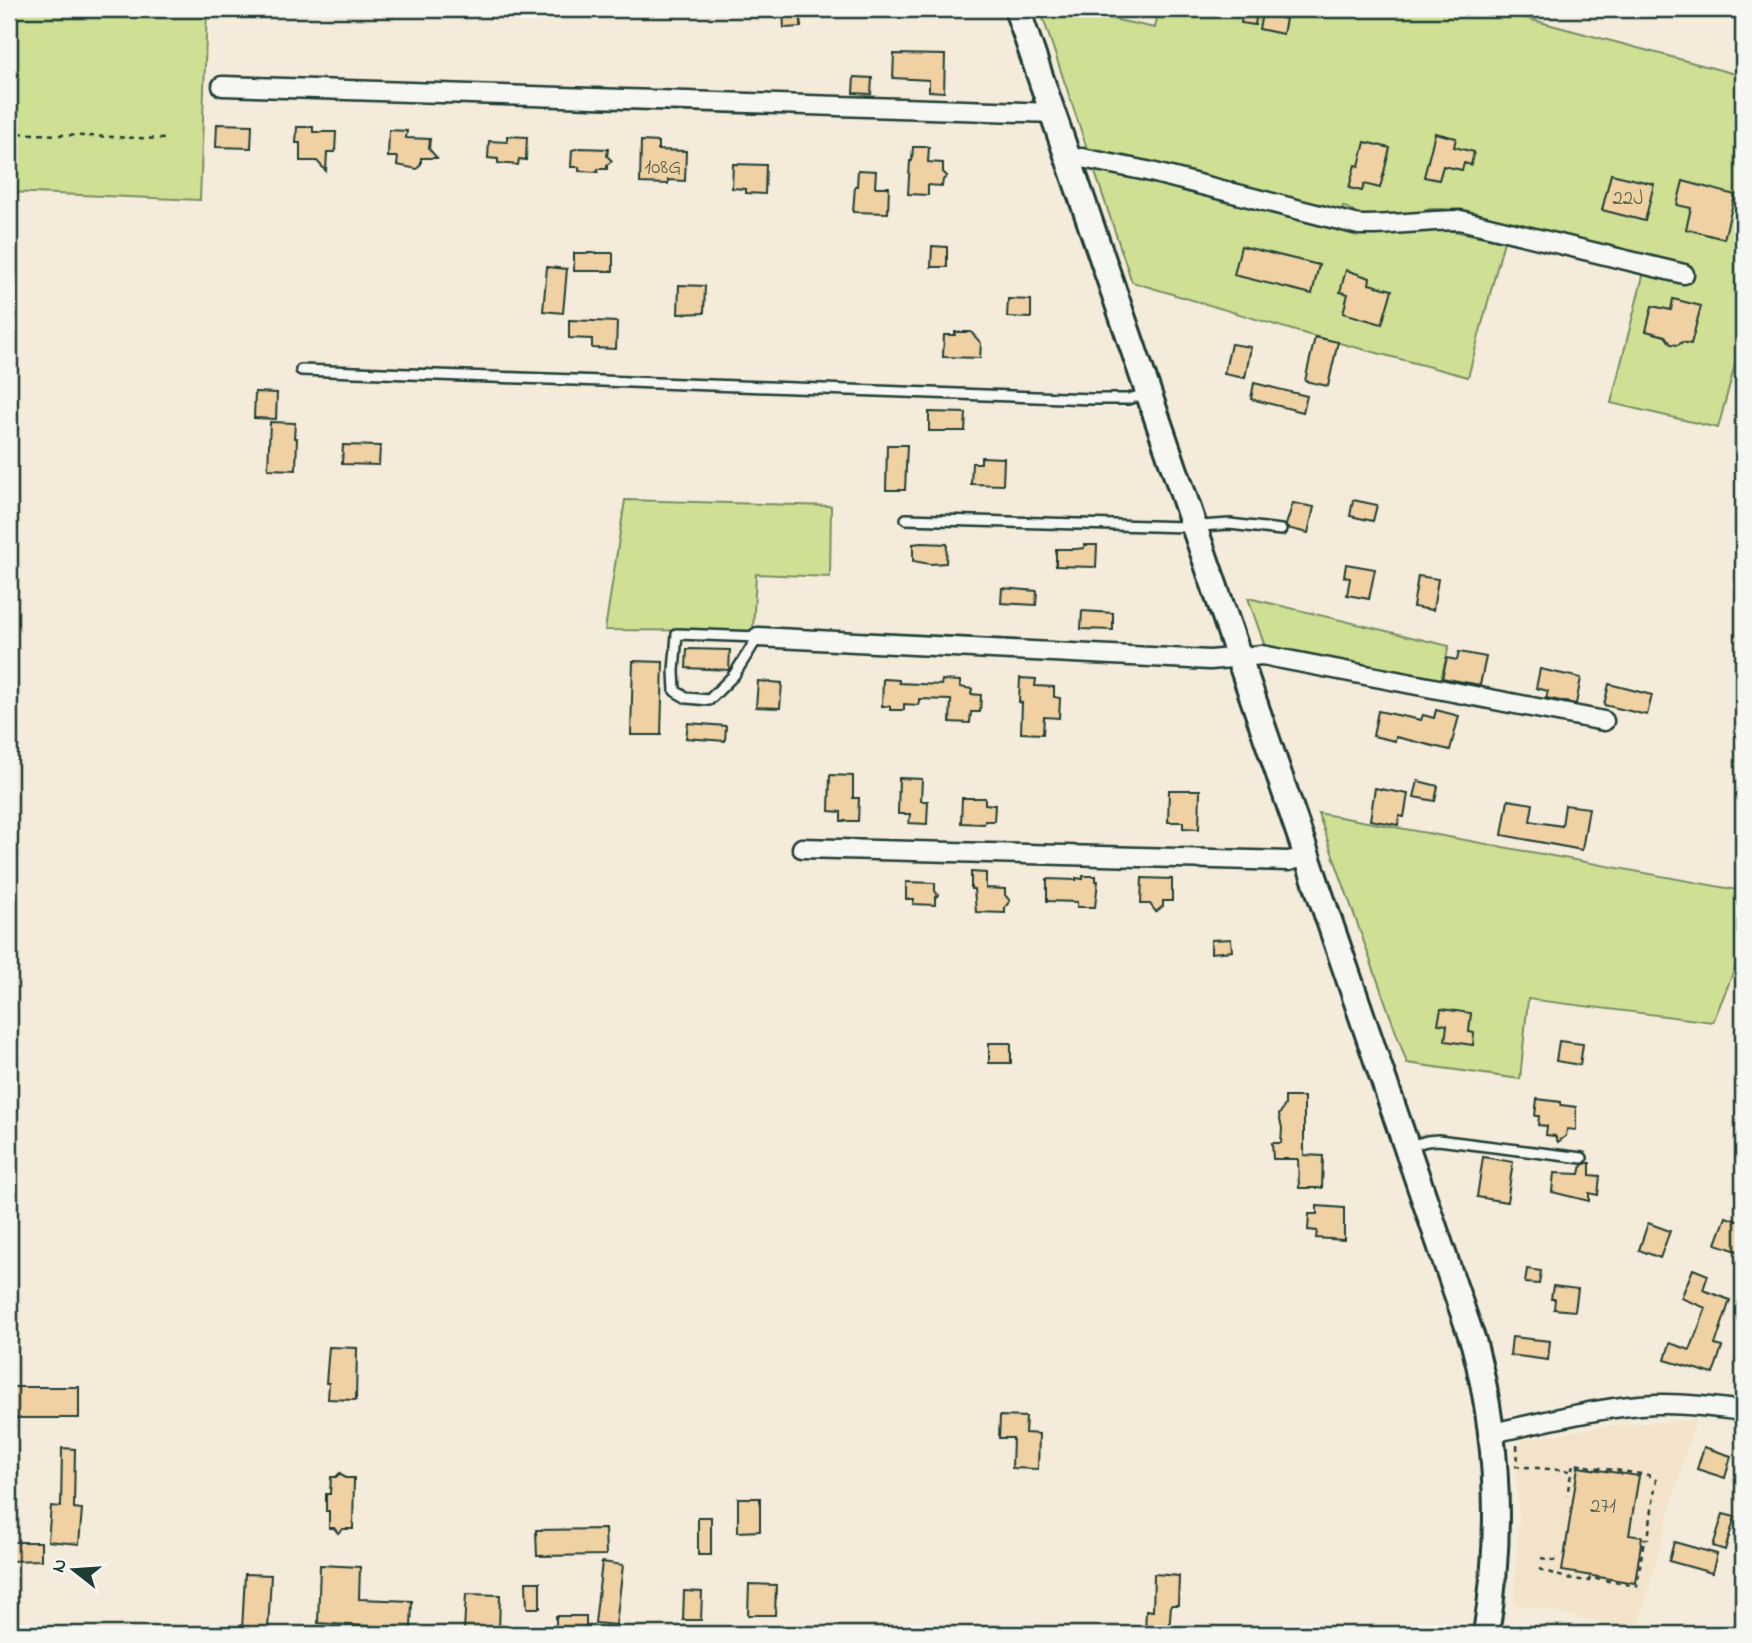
<svg xmlns="http://www.w3.org/2000/svg" width="1752" height="1643" font-family="'Indie Flower',sans-serif">
	<style>
		.built { fill: #f3e3ca }
		.green { fill: #cfe095; stroke: #778e64; stroke-width: 2 }
		.building { fill: #f0d1a3; stroke: #1f3d34; stroke-width: 2 }
		.lines { fill: none; stroke-linecap: round; stroke-linejoin: round }
		.lane-casing { stroke: #1f3d34; stroke-width: 14 }
		.street-casing { stroke: #1f3d34; stroke-width: 23 }
		.secondary-casing { stroke: #1f3d34; stroke-width: 30 }
		.path { stroke: #1f3d34; stroke-width: 2.5; stroke-dasharray: 5 5; stroke-linecap: butt }
		.lane { stroke: #f6f6f2; stroke-width: 9 }
		.street { stroke: #f6f6f2; stroke-width: 18 }
		.secondary { stroke: #f6f6f2; stroke-width: 24 }
		.labels { text-anchor: middle; stroke-width: 5; stroke-linejoin: round; paint-order: stroke }
		.number-label { font-size: 21px; fill: #536250 }
	</style>
	<rect width="100%" height="100%" fill="#f4ebda"/>
	<filter id="ink" filterUnits="userSpaceOnUse"><feTurbulence type="fractalNoise" baseFrequency=".0143" numOctaves="2"/><feDisplacementMap in="SourceGraphic" scale="14" xChannelSelector="R" yChannelSelector="G"/><feConvolveMatrix kernelMatrix="1 2 1 2 8 2 1 2 1" color-interpolation-filters="sRGB"/></filter>
	<g filter="url(#ink)">
		<path class="built" d="M1695 1420 1637 1630 1514 1603 1519 1516 1514 1448 1527 1439 1608 1426Z"/>
		<path class="green" d="M9 9H207L200 200 9 192Z
			M1040 9H1065L1155 28 1159 9H1491L1743 76V335L1718 428 1611 403 1648 256 1445 209H1425V220L1380 225 1343 206 1339 224 1442 229 1504 241 1468 377 1309 335 1132 282Z
			M625 500 831 506 830 577 756 574 753 631 605 630Z
			M1248 598 1449 646 1438 692 1269 658Z
			M1318 813 1743 891V949L1713 1022 1528 999 1520 1079 1407 1063Z"/>
		<path class="building" d="M783 9H801V27L784 28Z
			M1243 9 1257 11 1255 25 1241 23Z
			M1262 14 1286 19 1283 34 1259 29Z
			M894 54 945 55 944 92 929 91V80L893 78Z
			M854 77 872 78 871 94 853 93Z
			M217 124 252 125 251 148 216 147Z
			M297 127H313V132H336L335 152H327L326 171 317 161H300V143H296Z
			M389 130 407 131 406 138 430 139 429 149 437 158H421V164L417 169 397 165 398 157H388Z
			M1435 133 1456 138 1454 147 1474 152 1471 165 1464 163 1462 170 1443 166 1439 180 1424 177Z
			M507 136 527 137 526 160 519 159 518 165 498 163V159L488 158 489 141 507 142Z
			M641 141 658 142V150L686 151 685 181 668 180V184L640 183Z
			M1365 142 1390 148 1380 188 1364 184 1362 191 1349 188 1355 165 1359 166Z
			M913 147H929L928 162 943 163V172L947 176 943 180 942 186 928 185V195L908 194 910 161H912Z
			M580 148 608 149 607 156 612 161 607 165V169H598V172L579 171V167H571L572 150Z
			M733 164 766 165 765 194 746 193V189L732 188Z
			M858 170 876 171 875 187H889L888 213 853 212 855 186H857Z
			M1611 174 1654 184 1645 221 1602 210Z
			M1683 181 1735 195 1724 239 1686 229 1691 208 1677 205Z
			M932 246 947 247V267H931Z
			M1241 246 1319 265 1312 294 1234 275Z
			M574 253H613V271H574Z
			M547 267 567 269 563 313 543 311Z
			M1346 270 1370 278 1369 284 1392 290 1382 324 1343 313 1348 294 1340 292Z
			M679 285 705 286 704 313 678 314Z
			M1008 299 1031 300V318L1007 317Z
			M1673 299 1701 306 1691 344 1682 342 1678 345 1671 344 1665 336 1646 331 1652 306 1671 310Z
			M569 320 617 322 616 349 592 348V339L569 338Z
			M955 332H971L981 343 980 358 943 357 944 335H955Z
			M1315 337 1338 342 1328 386 1305 381Z
			M1231 344 1251 347 1245 378 1224 374Z
			M1254 383 1307 396 1303 412 1251 399Z
			M255 392 277 393 276 419 254 418Z
			M929 412 966 413 965 431H929Z
			M270 422 295 423 294 438H297L296 470 268 469Z
			M343 445 380 446 379 465 342 464Z
			M887 445H907L905 490H886Z
			M981 457 1004 458 1003 485 971 484 972 463H981Z
			M1353 500 1377 505 1373 521 1350 516Z
			M1293 503 1314 507 1308 533 1287 528 1286 525Z
			M921 543 947 544 946 563 930 564 913 561V544Z
			M1084 545H1097L1096 567 1056 566V549H1076L1084 548Z
			M1346 564 1375 569 1369 599 1347 595 1350 578 1344 577Z
			M1418 576 1438 579 1433 610 1413 607Z
			M1002 588 1037 591 1036 605 1001 603Z
			M1082 611 1113 613V630L1081 629Z
			M687 649 730 650 729 670 686 668Z
			M1459 652 1486 657 1480 685 1442 678 1447 658 1457 660Z
			M633 661 663 662 661 735H631Z
			M1540 669 1581 678 1576 704 1546 698 1548 691 1536 688Z
			M1020 678 1036 679 1035 686 1054 687V697L1060 698 1059 718 1044 717 1043 734 1021 733 1022 703 1019 702Z
			M883 679 899 680V683L941 685 942 680 960 681V687L972 689 971 694 981 695 980 712H971L970 723 950 722 951 700 919 699V705L904 704V710H890V706H882Z
			M758 681 782 683 780 708 756 707Z
			M1609 684 1652 695 1647 715 1604 705Z
			M1436 710 1459 716 1450 750 1396 737 1395 741 1373 736 1378 711 1421 720 1423 715 1434 718Z
			M688 723 726 726 725 741 686 738Z
			M830 775 853 776V798H859L858 821H841V812L829 811Z
			M899 778 922 779 921 801H928L927 824 909 823 910 814H898Z
			M1418 781 1438 786 1435 801 1414 797Z
			M1375 788 1408 794 1404 817 1399 816 1398 825 1370 820Z
			M1169 790H1200L1199 829 1183 828V822H1168Z
			M962 798H985V804L995 805 994 821H985L984 824 961 823Z
			M1508 800 1533 804 1530 821 1562 826 1565 805 1589 808 1582 850 1502 835Z
			M971 872 986 873V888L1005 889V895L1010 901 1005 907V913L976 912 974 889H971Z
			M1083 876H1096V881H1098L1095 907H1077V902L1047 901V879L1076 880V878L1083 879Z
			M1142 878 1172 879V901H1163V906L1156 912 1150 904H1141Z
			M906 882 935 883V891L938 895 935 898V905L913 904 914 899H906Z
			M1231 939 1232 951 1211 953V940Z
			M1441 1009 1471 1013 1469 1032 1474 1033 1473 1045 1445 1041 1447 1025 1438 1024Z
			M1559 1041 1583 1044 1580 1065 1556 1061Z
			M989 1043H1011V1063H989Z
			M1285 1097H1304V1155L1323 1156 1322 1188H1299L1298 1159H1273L1272 1143H1281L1282 1128 1279 1115 1285 1105Z
			M1537 1099 1561 1102V1105L1576 1107V1130L1567 1129 1566 1136 1558 1142 1555 1136 1546 1135 1547 1126 1538 1125 1539 1116H1535Z
			M1483 1157 1513 1162 1507 1202 1477 1197Z
			M1587 1163H1590V1175L1600 1176 1598 1195 1589 1193V1201L1552 1192 1554 1173 1580 1174 1582 1165Z
			M1317 1206 1344 1208V1240L1316 1238 1317 1231 1308 1230 1309 1214H1317Z
			M1726 1217 1743 1223V1253L1716 1244Z
			M1648 1223 1670 1231 1660 1258 1639 1250Z
			M1527 1269 1541 1271 1539 1284 1525 1283Z
			M1693 1269 1708 1275 1703 1290 1730 1300 1715 1345 1722 1347 1713 1374 1665 1360 1670 1343 1690 1350 1706 1308 1681 1298Z
			M1553 1286 1578 1289 1575 1311 1554 1309 1555 1299H1551Z
			M1512 1337 1550 1341 1548 1360 1510 1355Z
			M329 1347 357 1348 356 1400 328 1399 329 1383H326Z
			M9 1387H79V1418H9Z
			M1000 1416 1026 1417 1025 1433 1039 1434 1038 1469 1012 1468 1013 1438H999Z
			M1704 1447 1731 1456 1725 1478 1697 1469Z
			M62 1448 75 1449 74 1508 82 1509 79 1544 48 1541 51 1506 61 1507Z
			M1578 1467 1639 1476 1629 1535 1642 1537 1635 1583 1562 1571Z
			M340 1473 345 1478H354L353 1529H343L338 1533 334 1528H329V1511H326V1494H330L331 1477H336Z
			M738 1498H760V1531L738 1532Z
			M1723 1514 1735 1517 1725 1550 1713 1546Z
			M698 1517H711V1555H698Z
			M605 1529 606 1555 537 1556 536 1530Z
			M9 1542H41V1560L9 1561Z
			M1674 1542 1717 1554 1712 1573 1669 1561Z
			M602 1562 623 1565 616 1625 595 1623Z
			M320 1565 360 1567 359 1599 412 1601 411 1629 318 1623Z
			M245 1574 271 1575 268 1631 242 1630Z
			M1154 1574 1179 1576 1178 1605H1171L1169 1634H1145L1146 1610 1153 1611Z
			M526 1582H540V1608H527Z
			M749 1584 776 1585 775 1615H748Z
			M684 1591 702 1592 701 1620H683Z
			M466 1594 500 1595 499 1632 464 1631Z
			M556 1616H586V1634H556Z"/>
		<g class="lines">
			<g class="lane-casing">
				<path id="lane" d="M301 370 1092 399H1128L1147 394
					M906 519 1186 527 1230 524 1281 530
					M677 634 758 637 734 675 709 700 687 698 675 691 674 671Z
					M1409 1146 1427 1141 1438 1140 1582 1158"/>
			</g>
			<g class="street-casing">
				<path id="street" d="M222 86 1053 113
					M1069 160 1082 158 1147 171 1359 225C1393 226 1426 220 1460 220L1684 274
					M758 637 1210 660 1262 655 1604 721
					M802 848 1289 861 1308 856
					M1492 1433C1546 1422 1601 1406 1657 1404 1685 1403 1715 1407 1743 1411"/>
			</g>
			<g class="secondary-casing">
				<path id="secondary" d="M1017 9 1474 1344C1499 1439 1502 1537 1486 1634"/>
			</g>
			<path class="path" d="M9 133 165 139
				M1517 1445 1518 1466
				M1515 1466 1571 1471
				M1541 1558 1558 1561
				M1539 1569 1566 1578 1589 1581 1590 1578 1637 1586 1644 1539H1648L1656 1480 1648 1475 1573 1464 1567 1495"/>
			<use href="#lane" class="lane"/>
			<use href="#street" class="street"/>
			<use href="#secondary" class="secondary"/>
		</g>
	</g>
	<g class="labels">
		<g class="number-label">
			<text x="663" y="173">108G</text>
			<text x="1628" y="204">22J</text>
			<text x="1603" y="1512">271</text>
		</g>
	</g>
	<rect width="1752" height="1643" fill="none" stroke="#f6f6f2" stroke-width="35"/>
	<rect x="18" y="18" width="1717" height="1608" fill="none" stroke="#1f3d34" stroke-width="2.5" filter="url(#ink)"/>
	<g transform="translate(74 1570) rotate(287)" stroke="#f6f6f2" stroke-width="5" paint-order="stroke">
	<path d="M0-5L12 26L0 18L-12 26Z" fill="#1f3d34"/>
	<text y="-10" font-size="19" font-weight="bold" text-anchor="middle" fill="#1f3d34">N</text>
	</g>
</svg>
